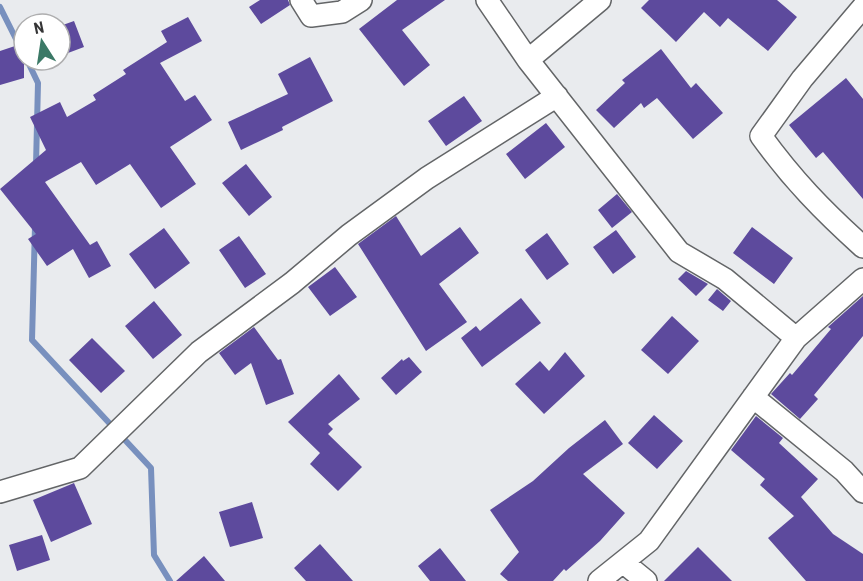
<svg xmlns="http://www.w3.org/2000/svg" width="863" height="581" font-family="'Roboto Condensed',sans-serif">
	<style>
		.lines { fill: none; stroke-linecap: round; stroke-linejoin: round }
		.stream { stroke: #7890be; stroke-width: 6 }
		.building { fill: #5d4a9d }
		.street-casing { stroke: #636567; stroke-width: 24 }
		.street { stroke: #fff; stroke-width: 21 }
	</style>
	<rect width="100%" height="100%" fill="#e9ebee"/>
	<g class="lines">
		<path class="stream" d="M0 7 24 55
			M27 60 38 83 36 165
			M35 226 32 340 151 468 154 555 170 581"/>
	</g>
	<path class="building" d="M260 0H288L290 5 261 24 249 7Z
		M397 0H445L402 30 430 65 404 86 359 29Z
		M649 0H777L797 17 768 51 728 18 720 27 704 12 676 42 641 8Z
		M188 17 202 41 160 63 185 101 195 95 212 120 170 147 196 184 161 208 130 164 96 185 81 162 45 182 90 245 97 241 111 266 89 278 73 249 47 266 28 239 36 234 0 189 46 150 30 117 60 102 67 117 96 100 93 95 126 74 123 70 167 42 161 31Z
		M74 21 84 47 60 56V26Z
		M24 43V78L0 85V51Z
		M661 49 691 88 696 83 723 113 693 139 657 98 644 108 641 103 614 128 596 110 625 83 622 80Z
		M310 57 333 101 282 127 283 130 241 150 228 122 288 94 278 74Z
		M846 78 863 99V199L823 152 816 158 789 125Z
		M464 96 482 121 446 146 428 121Z
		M546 123 565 147 525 179 506 154Z
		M246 164 272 197 249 216 222 183Z
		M617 194 632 212 612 228 598 210Z
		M396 216 421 256 460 227 479 253 439 284 467 322 426 351 358 244Z
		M752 227 793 258 774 284 733 253Z
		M164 228 190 263 155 289 129 254Z
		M616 230 636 257 613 274 593 247Z
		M547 233 569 264 547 280 525 250Z
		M239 236 266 274 245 288 219 250Z
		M335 267 357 297 330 316 308 287Z
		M686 271 708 284 696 296 678 279Z
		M717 289 731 301 723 311 708 300Z
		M863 296V336L814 395 818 399 800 419 771 394 790 373 792 375 831 329 828 327Z
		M521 298 541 323 482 367 461 338 476 326 480 331Z
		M154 301 182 335 153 359 125 326Z
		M672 316 699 341 668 374 641 350Z
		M254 327 278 360 281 359 294 394 266 405 251 363 235 375 219 353Z
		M92 338 125 371 101 393 69 360Z
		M565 352 585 376 544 414 515 384 540 361 549 371Z
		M409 357 422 372 396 395 381 378 402 359 403 361Z
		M339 374 360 399 328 424 333 429 328 434 362 467 338 491 310 464 320 453 288 422Z
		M654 415 683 441 657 469 628 443Z
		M756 416 783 438 779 443 818 479 801 497 833 534 863 554V581H806L768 538 794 516 760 485 765 479 731 450Z
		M605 420 623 444 583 474 625 513 600 541 566 571 564 569 553 581H508L500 574 519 552 490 510 533 481 569 448Z
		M74 483 92 524 51 542 33 500Z
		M252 502 263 538 230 547 219 512Z
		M42 535 50 560 17 571 9 545Z
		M320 544 353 581H306L294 568Z
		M698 547 732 581H664Z
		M440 548 466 581H430L418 566Z
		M204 556 225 581H176Z"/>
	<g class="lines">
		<g class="street-casing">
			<path id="street" d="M301 0 311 16 342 12 361 0
				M487 0 528 60 679 252 725 279 796 338
				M863 7 802 79 761 136C793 180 822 210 863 247
				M528 60 600 0
				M753 397 844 471 863 492
				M0 492 80 468 199 352 292 283 349 235 427 178 557 96
				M624 563 646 581
				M599 581 649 541 796 338 863 279"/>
		</g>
		<use href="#street" class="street"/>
	</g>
	<g transform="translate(42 42) rotate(348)"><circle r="28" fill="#ffffff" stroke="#aeaeaf" stroke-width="1.5"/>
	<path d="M0-4.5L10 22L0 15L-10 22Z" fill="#3b7966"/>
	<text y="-9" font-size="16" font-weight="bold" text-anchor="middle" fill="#353536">N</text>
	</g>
</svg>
